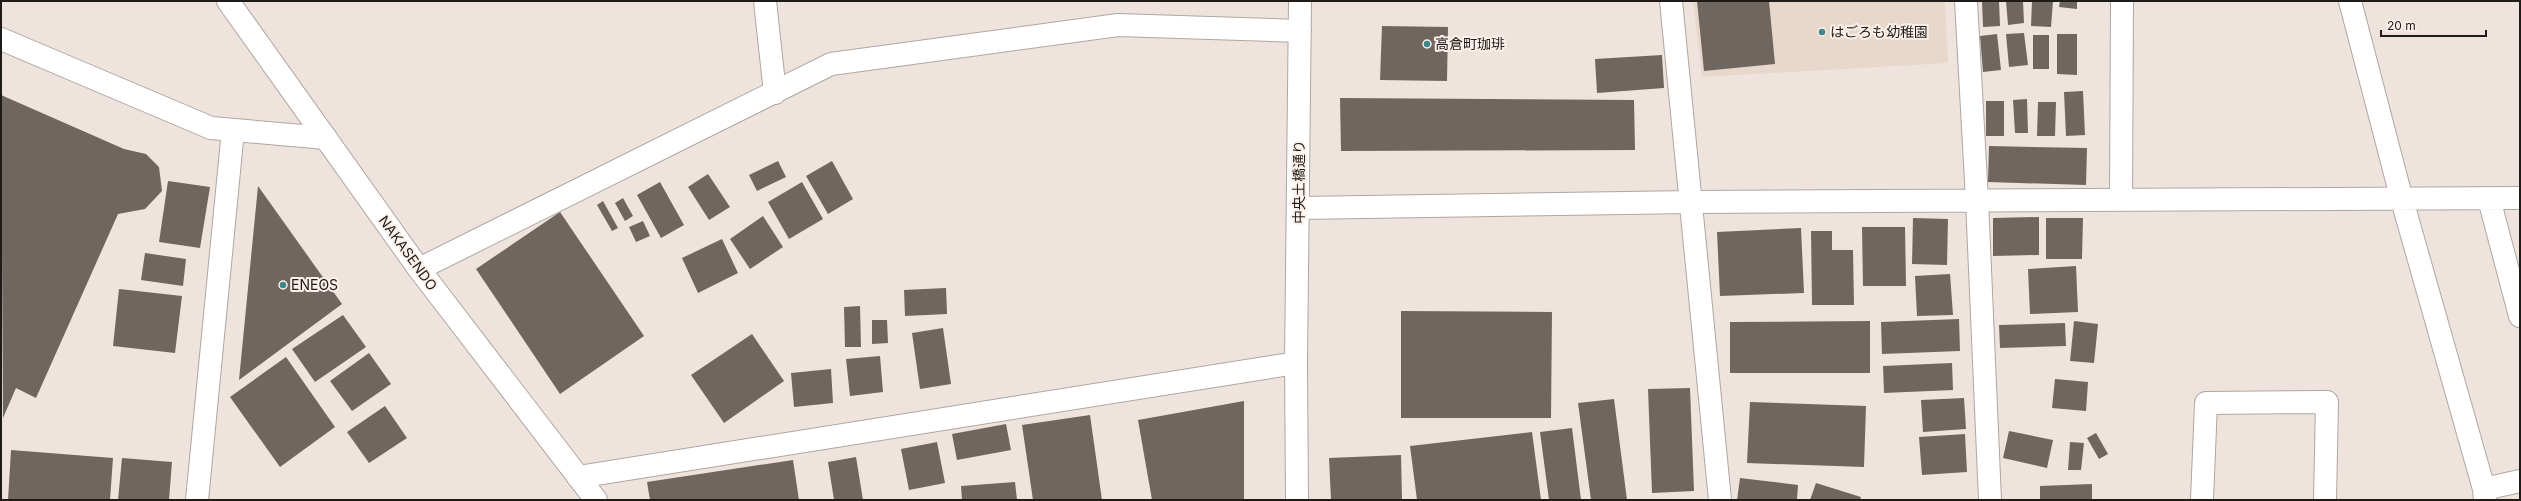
<svg xmlns="http://www.w3.org/2000/svg" width="2521" height="501" font-family="Inter,'Noto Sans JP',sans-serif">
	<style>
		.built { fill: #e8d7cb }
		.building { fill: #6f6660 }
		.lines { fill: none; stroke-linecap: round; stroke-linejoin: round }
		.minor-casing { stroke: #b0a6a0; stroke-width: 24 }
		.highway-casing { stroke: #b0a6a0; stroke-width: 24 }
		.minor { stroke: #fff; stroke-width: 22 }
		.highway { stroke: #fff; stroke-width: 22 }
		.poi-dot { fill: #3e858e; stroke: #fbf1ea; stroke-width: 1.5 }
		.labels { text-anchor: middle; stroke-width: 4; stroke-linejoin: round; paint-order: stroke }
		.poi-label { font-size: 14px; fill: #1f1b19; stroke: #fbf1ea; text-anchor: start }
		.street-label { font-size: 14px; fill: #1f1b19; stroke: #fbf1ea }
	</style>
	<rect width="100%" height="100%" fill="#eee4dd"/>
	<path class="built" d="M1693 1H1945L1948 63 1702 77Z"/>
	<path class="building" d="M1697 1H1769L1775 64 1704 71Z
		M1982 1H1999L2000 26 1983 27Z
		M2006 1H2023L2024 23 2008 25Z
		M2032 1H2053L2051 27 2031 26Z
		M2060 1H2077V9L2059 7Z
		M1382 26 1448 27 1447 81 1380 80Z
		M2024 33 2028 65 2009 67 2006 34Z
		M1997 34 2001 70 1983 72 1980 36Z
		M2057 34H2077V75L2057 74Z
		M2033 35H2049V69H2033Z
		M1662 55 1664 88 1597 93 1595 59Z
		M2083 91 2085 135 2066 136 2064 92Z
		M1 95 124 149 146 154 159 167 162 191 145 209 118 214 36 398 16 388 3 418Z
		M1340 98 1634 100 1635 150 1341 151Z
		M2027 99 2028 133H2015L2013 100Z
		M1986 101H2004V136H1986Z
		M2038 102H2056L2055 136H2037Z
		M1989 146 2087 148 2086 185 1988 182Z
		M778 161 786 177 757 191 749 175Z
		M832 161 853 199 828 214 806 176Z
		M708 174 730 207 709 220 688 187Z
		M168 181 210 187 200 248 159 242Z
		M660 182 684 225 661 238 637 195Z
		M802 182 823 219 789 239 768 202Z
		M258 186 342 304 239 380Z
		M623 198 633 216 625 221 615 203Z
		M603 201 618 228 612 231 597 205Z
		M560 212 644 336 560 394 476 269Z
		M763 216 783 247 750 269 730 239Z
		M2039 217V255L1993 256V218Z
		M1913 218 1948 219 1947 265 1912 264Z
		M2046 218H2083L2082 259H2046Z
		M643 221 650 236 636 242 629 227Z
		M1862 227H1905L1906 286H1863Z
		M1801 228 1804 293 1720 296 1717 232Z
		M1811 231H1832V250H1853L1854 305H1812Z
		M722 239 738 273 698 293 682 258Z
		M145 253 186 259 183 286 141 280Z
		M2076 266 2078 312 2030 314 2028 269Z
		M1950 274 1953 315 1917 316 1915 276Z
		M946 288 947 314 905 316 904 290Z
		M119 289 182 296 175 353 113 346Z
		M860 306 861 347H845L844 307Z
		M1401 311 1552 312 1551 418H1401Z
		M343 315 366 347 315 382 292 349Z
		M1959 319 1960 351 1882 354 1881 322Z
		M872 320H887L888 343 872 344Z
		M1870 321V373H1730V322Z
		M2074 321 2098 324 2094 363 2070 361Z
		M2065 323 2066 346 2000 348 1999 325Z
		M943 328 951 384 920 389 912 333Z
		M752 334 784 381 724 423 691 375Z
		M369 353 391 384 352 411 330 381Z
		M880 356 883 392 850 396 846 359Z
		M286 357 335 427 280 467 230 397Z
		M1952 363 1953 390 1884 393 1883 366Z
		M831 369 833 403 794 407 791 373Z
		M2055 379 2088 382 2086 411 2052 408Z
		M1690 388 1694 491 1652 493 1648 389Z
		M1964 398 1966 429 1923 432 1921 400Z
		M1614 399 1627 500H1591L1578 403Z
		M1244 401V500H1152L1138 420Z
		M1750 402 1866 406 1864 467 1747 463Z
		M385 406 407 438 369 463 347 432Z
		M1090 415 1102 500H1033L1022 425Z
		M1006 424 1011 450 957 460 952 434Z
		M1572 428 1581 500H1549L1540 432Z
		M2009 431 2053 440 2047 468 2003 458Z
		M1532 432 1541 500H1417L1410 446Z
		M2096 433 2108 454 2099 459 2087 438Z
		M1965 434 1967 472 1922 475 1919 437Z
		M937 442 945 483 909 490 901 449Z
		M2070 442 2084 443 2081 470H2068Z
		M11 450 113 458 110 500H8Z
		M1401 455 1402 500H1331L1329 458Z
		M856 457 863 500H834L828 462Z
		M122 458 172 462 169 500H118Z
		M793 460 799 500H650L647 482Z
		M1740 478 1798 485 1797 500H1737Z
		M1015 482 1017 500H962L961 486Z
		M1816 483 1861 497 1860 500H1810Z
		M2092 484V500H2040V486Z"/>
	<g class="lines">
		<g class="minor-casing">
			<path id="minor" d="M765 1 775 93
				M1671 1 1720 500
				M1966 1 1977 200 1990 500
				M2350 1 2402 200 2484 489 2485 500
				M1 39 211 128 326 138
				M2489 199 2520 316
				M2121 200 2122 1
				M1299 208 1692 202 2520 198
				M419 269 831 64 1118 25 1300 31
				M578 477 1296 363
				M2484 489 2520 481
				M197 500 233 130
				M1297 500 1296 363 1300 1
				M2202 500 2206 403 2327 402 2325 500"/>
		</g>
		<g class="highway-casing">
			<path id="highway" d="M228 1 419 269 596 500"/>
		</g>
		<use href="#minor" class="minor"/>
		<use href="#highway" class="highway"/>
	</g>
	<g class="poi-dot">
		<circle cx="1822" cy="32" r="4"/>
		<circle cx="1427" cy="44" r="4"/>
		<circle cx="283" cy="285" r="4"/>
	</g>
	<g class="labels">
		<g class="poi-label">
			<text x="1830" y="37">はごろも幼稚園</text>
			<text x="1435" y="49">高倉町珈琲</text>
			<text x="291" y="290">ENEOS</text>
		</g>
		<g class="street-label">
			<text transform="translate(1299 182) rotate(-90)" y="5">中央土橋通り</text>
			<text transform="translate(408 253) rotate(54)" y="5">NAKASENDO</text>
		</g>
	</g>
	<rect width="2521" height="501" fill="none" stroke="#1f1b19" stroke-width="4"/>
	<path d="M2381 30v6h105v-6" fill="none" stroke="#1f1b19" stroke-width="2"/>
	<text x="2387" y="30" font-size="12" fill="#1f1b19" stroke="#fbf1ea" stroke-width="3" paint-order="stroke">20 m</text>
</svg>
